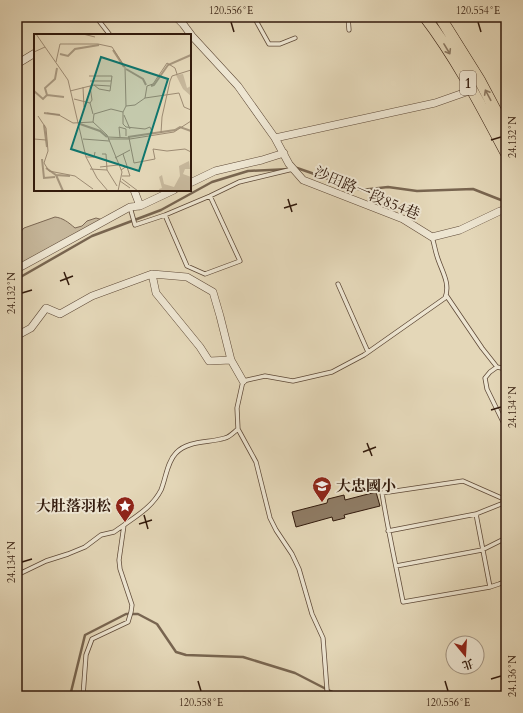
<svg xmlns="http://www.w3.org/2000/svg" width="523" height="713" font-family="Cardo,'Noto Serif TC',serif">
	<style>
		.green { fill: #c6b79b; stroke: #7c6854 }
		.lines { fill: none; stroke-linecap: round; stroke-linejoin: round }
		.stream { stroke: #786550; stroke-width: 2.5 }
		.building { fill: #8f7c65; stroke: #321a0c }
		.lane-casing { stroke: #5e4937; stroke-width: 5 }
		.street-casing { stroke: #5e4937; stroke-width: 8 }
		.primary-casing { stroke: #321a0c; stroke-width: 12 }
		.lane { stroke: #ede5d1; stroke-width: 3.5 }
		.street { stroke: #ede5d1; stroke-width: 7 }
		.primary { stroke: #e4d7b8; stroke-width: 11 }
		.oneway { stroke: #8b7862 }
		.ticks { fill: none; stroke: #321a0c; stroke-width: 1.5 }
		.labels { text-anchor: middle; stroke-width: 4; stroke-linejoin: round; paint-order: stroke }
		.shield { fill: #ede5d1; stroke: #6a5747; stroke-width: 1 }
		.shield-label { font-size: 14px; font-weight: bold; fill: #321a0c }
		.street-label { font-size: 15px; fill: #321a0c; stroke: #ede5d1 }
		.poi-label { font-size: 15px; font-weight: bold; fill: #321a0c; stroke: #ede5d1; text-anchor: start }
		.inset-river { fill: none; stroke: #a7977e; stroke-width: 2 }
		.inset-road { fill: none; stroke: #9d8b73; stroke-width: 1 }
		.view { fill: #0f766e; fill-opacity: 0.15; stroke: #0f766e; stroke-width: 2 }
		.inset-edge { fill: none; stroke: #321a0c; stroke-width: 2 }
		.neatline { fill: none; stroke: #321a0c; stroke-width: 1.5 }
		.ticks-label { font-size: 10px; text-anchor: middle; fill: #321a0c }
	</style>
	<rect width="100%" height="100%" fill="#e4d7b8"/>
	<filter id="stains"><feTurbulence type="fractalNoise" baseFrequency=".005" numOctaves="4"/><feColorMatrix values="0 0 0 0 .2 0 0 0 0 .09 0 0 0 0 .02 0 0 0 .5 -.17"/></filter>
	<radialGradient id="worn" r=".72"><stop offset=".6" stop-color="#630" stop-opacity="0"/><stop offset="1" stop-color="#630" stop-opacity=".3"/></radialGradient>
	<path class="green" d="M55 217C63 218 68 222 75 228L82 226 87 221 96 218 103 220 17 272V236L24 228Z"/>
	<g class="lines">
		<path class="stream" d="M295 168H297L361 190 388 187 417 191 473 189 501 200 506 197
			M17 279 92 236 161 210 212 182 248 171 290 169
			M70 696 85 635 126 614H138L157 624 176 652 186 655 243 657 295 673 330 691 342 696"/>
	</g>
	<path class="building" d="M376 492 380 506 344 515 345 518 333 521 332 517 296 527 292 512 327 503 328 499 344 495 345 500Z"/>
	<g class="lines">
		<g class="lane-casing">
			<path id="lane" d="M96 17 110 35
				M254 17 269 44H280L295 38
				M348 17 349 30
				M130 207 135 225 165 215 210 196 239 182 293 169
				M165 215 187 266 205 274 240 261 210 196
				M338 284 368 352
				M446 295 482 348 497 367 506 369
				M497 367 490 372 485 378 487 389 506 428
				M506 500 463 481 382 493C388 530 396 566 403 602L490 587 499 584 506 581
				M476 514 490 587
				M388 531 476 514 506 502
				M396 566 482 550 506 538
				M17 575 46 561 68 554 85 547 101 535 114 532 124 525
				M83 696 86 655 92 639 128 622 131 612 132 605 120 569 119 560 124 525C138 515 153 506 161 490 166 478 167 462 176 453 188 440 210 443 225 438 230 437 234 432 238 429
				M329 696 327 690 323 638 312 614 299 569 292 554 276 530 270 518 256 462 238 429 237 408 243 381 265 376 293 381 332 372 364 355 445 298C451 283 441 270 437 256 435 250 434 243 432 237"/>
		</g>
		<g class="street-casing">
			<path id="street" d="M176 17 183 24 192 36 238 86 275 138 289 164 303 180 403 219 432 237 460 230 500 211 506 209
				M17 64 35 53
				M275 138 435 103 472 90
				M190 183 215 171 262 160 284 153
				M134 190 140 206
				M17 269 130 207 140 206 174 190
				M152 274 156 293 200 347 209 361 231 360
				M17 333 20 334 31 328 46 308 60 314 92 296 152 274 187 277 213 292 220 316 231 360 243 381"/>
		</g>
		<g class="primary-casing">
			<path id="primary" d="M425 17C457 59 481 106 506 153
				M440 17 480 81 506 130"/>
		</g>
		<use href="#lane" class="lane"/>
		<use href="#street" class="street"/>
		<use href="#primary" class="primary"/>
	</g>
	<defs><path id="oneway-shaft" d="M-6 0H5M1.5-3L5.5 0L1.5 3" fill="none" stroke-width="1.6" stroke-linecap="round" stroke-linejoin="round"/></defs>
	<g class="oneway">
		<use href="#oneway-shaft" transform="translate(447 49) rotate(59)"/>
		<use href="#oneway-shaft" transform="translate(488 95) rotate(-118)"/>
	</g>
	<path class="ticks" d="M231 22 234 32M478 22 481 32M491 140 501 137M288 199 292 212M284 208 297 204M64 272 69 285M60 281 73 276M22 293 32 290M491 410 501 407M367 443 372 456M363 452 376 447M144 515 148 529M139 524 152 520M22 562 32 559M491 679 501 676M198 681 201 691M445 681 448 691"/>
	<defs>
		<g id="school-pin" transform="scale(1)"><path d="M0 17L-7.5 6A9.5 9.5 0 1 1 7.5 6Z" fill="#8f2418" stroke="#ede5d1"/><path d="M0-5L7-2L0 1L-7-2ZM-4 1L0 2.5L4 1V4Q0 6-4 4Z" fill="#fff"/></g>
		<g id="sight-pin" transform="scale(1)"><path d="M0 17L-7.5 6A9.5 9.5 0 1 1 7.5 6Z" fill="#8f2418" stroke="#ede5d1"/><path d="M0-6L1.8-2.2L6-1.7L2.9 1.2L3.7 5.4L0 3.3L-3.7 5.4L-2.9 1.2L-6-1.7L-1.8-2.2Z" fill="#fff"/></g>
	</defs>
	<g fill-rule="evenodd">
		<use href="#school-pin" x="322" y="486"/>
		<use href="#sight-pin" x="125" y="506"/>
	</g>
	<g class="labels">
		<rect class="shield" x="460" y="71" width="16" height="24" rx="3"/>
		<g class="shield-label">
			<text x="468" y="88">1</text>
		</g>
		<g class="street-label">
			<text transform="translate(367 193) rotate(23)" y="5">沙田路一段854巷</text>
		</g>
		<g class="poi-label">
			<text x="336" y="491">大忠國小</text>
			<text x="111" y="511" text-anchor="end">大肚落羽松</text>
		</g>
	</g>
	<g transform="translate(34 34)">
		<rect width="157" height="157" fill="#e4d7b8"/>
		<path d="M149 40 153 54 157 52V62L149 55 142 41ZM155 127 156 135H151L149 140 157 143V157H126L125 155 128 154 125 143 128 141 130 150 140 153 146 142 145 132Z" fill="#c6b79b"/>
		<path class="inset-river" d="M79 16 90 33M26 20 34 22 41 15 65 11M92 35 109 45 112 51M117 52 120 51 134 31 157 21M0 57 9 65 13 61 11 54 21 45 23 34M13 61 30 63M10 79 26 81M46 90 66 97 73 103M10 91 13 113M94 103 141 96 146 93 157 97M8 125 10 144 21 143M12 134 22 141 36 142M22 141 29 157"/>
		<path class="inset-road" d="M2 0 34 46 52 123 63 144 74 157M49 0 61 3M0 18 11 13M22 28 26 10H64L78 13 91 33 92 72 89 78 77 75 60 80 59 88M55 42H78L76 57 65 55 60 51M56 47H77M56 52 58 66 56 69M49 53 50 73M36 57 60 51 76 52M111 64 145 59 150 73 157 76M40 65 56 69 59 80M92 72 101 71 111 64 113 52 119 50 133 29 141 34 143 40M89 78V90L92 93 111 95 116 93 119 100M13 79 25 81 39 89 59 88 73 101 88 138 84 157M90 81 96 95M4 82 12 94 14 117 10 129 15 137 41 142 59 155M127 99 128 83 136 47 138 42 157 36M74 103 96 104M86 103 85 93 92 95V102M95 104 100 129 121 125 119 115 133 117 151 115 157 118M0 105 12 106M49 105 75 107M74 105H96L140 98 157 87M52 123H60L61 118M81 124 96 116M66 133 84 131M56 135 73 136 72 120H68M73 136 83 152M87 136 93 132 89 120M88 142H96L93 133M88 145 104 157M86 147 96 154"/>
		<path class="view" d="M67 23 134 45 105 137 37 115Z"/>
		<rect width="157" height="157" class="inset-edge"/>
	</g>
	<rect width="523" height="713" fill="none" stroke="#e4d7b8" stroke-width="44"/>
	<g transform="translate(465 655) rotate(162)"><circle r="19" fill="#ede5d1" stroke="#a29482"/>
	<path d="M0-3L7 15L0 10L-7 15Z" fill="#8f2418"/>
	<text y="-6" font-size="11" font-weight="bold" text-anchor="middle" fill="#321a0c">北</text>
	</g>
	<rect x="22" y="22" width="479" height="669" class="neatline"/>
	<g class="ticks-label">
		<text x="231" y="14">120.556°E</text>
		<text x="478" y="14">120.554°E</text>
		<text transform="translate(512 137) rotate(-90)" y="4">24.132°N</text>
		<text transform="translate(11 293) rotate(-90)" y="4">24.132°N</text>
		<text transform="translate(512 407) rotate(-90)" y="4">24.134°N</text>
		<text transform="translate(11 562) rotate(-90)" y="4">24.134°N</text>
		<text transform="translate(512 676) rotate(-90)" y="4">24.136°N</text>
		<text x="201" y="706">120.558°E</text>
		<text x="448" y="706">120.556°E</text>
	</g>
	<rect width="100%" height="100%" filter="url(#stains)"/>
	<rect width="100%" height="100%" fill="url(#worn)"/>
</svg>
